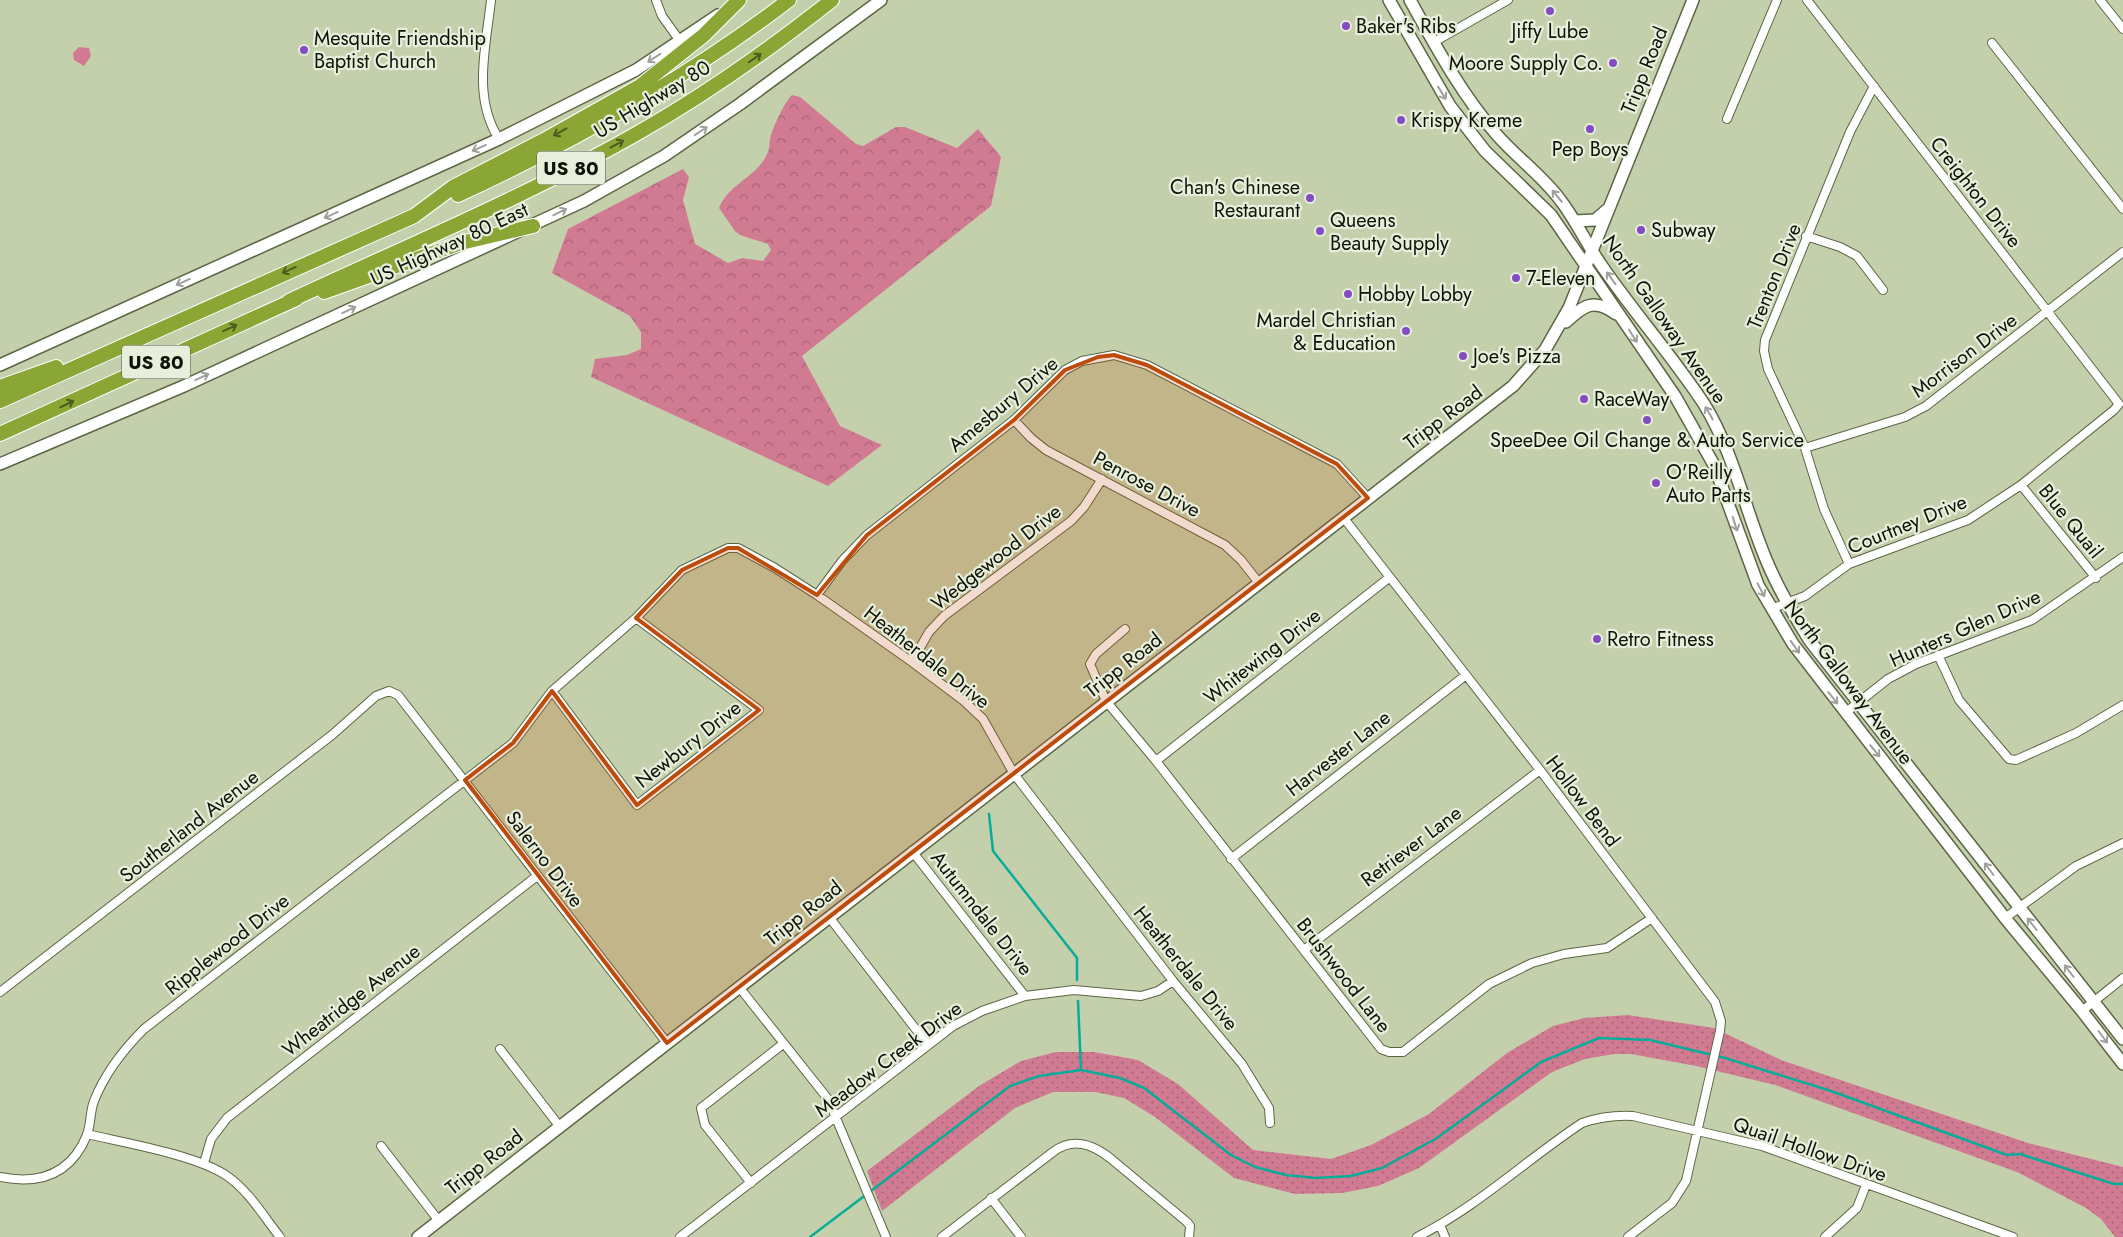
<svg xmlns="http://www.w3.org/2000/svg" width="2123" height="1237" font-family="Jost,sans-serif">
	<style>
		.grass { fill: url(#grass-dots) }
		.forest { fill: url(#forest-crowns) }
		.park { fill: #d17b93 }
		.lines { fill: none; stroke-linecap: round; stroke-linejoin: round }
		.stream { stroke: #08ac9a; stroke-width: 2.5 }
		.street-casing { stroke: #5c6645; stroke-width: 10 }
		.secondary-casing { stroke: #5c6645; stroke-width: 14 }
		.highway-casing { stroke: #fff; stroke-width: 16 }
		.street { stroke: #fff; stroke-width: 8 }
		.secondary { stroke: #fff; stroke-width: 11 }
		.highway { stroke: #8aa635; stroke-width: 14 }
		.oneway { stroke: #9fa09b }
		.oneway2 { stroke: #4c5c1e }
		.marked { fill: #bd4b0b; fill-opacity: 0.2; stroke: #bd4b0b; stroke-width: 4; stroke-linejoin: round }
		.poi-dot { fill: #844cc3; stroke: #e7eedb; stroke-width: 2 }
		.labels { text-anchor: middle; stroke-width: 4.5; stroke-linejoin: round; paint-order: stroke }
		.shield { fill: #e7eedb; stroke: #505446; stroke-width: 1 }
		.shield-label { font-size: 19px; font-weight: bold; fill: #0f1206 }
		.poi-label { font-size: 20px; fill: #0f1206; stroke: #e7eedb; text-anchor: start }
		.street-label { font-size: 20px; fill: #0f1206; stroke: #e7eedb }
	</style>
	<defs>
		<pattern id="grass-dots" width="8" height="8" patternUnits="userSpaceOnUse" patternTransform="scale(1.25)"><rect width="8" height="8" fill="#d17b93"/><path d="M2 2h.1M6 6h.1" fill="none" stroke="#a86376" stroke-width="1.8" stroke-linecap="round"/></pattern>
		<pattern id="forest-crowns" width="20" height="18" patternUnits="userSpaceOnUse" patternTransform="scale(1.25)"><rect width="20" height="18" fill="#d17b93"/><path d="M2 6a3 3 0 1 1 6 0M12 15a3 3 0 1 1 6 0" fill="none" stroke="#a86376"/></pattern>
	</defs>
	<rect width="100%" height="100%" fill="#c4d0ab"/>
	<path class="grass" d="M1628 1015 1714 1028 1781 1060 2028 1143 2123 1167V1237H2115L2101 1219 2086 1208 2017 1172 1775 1085 1696 1066 1631 1054H1614L1585 1059 1552 1072 1419 1168 1378 1186 1342 1193 1295 1194 1234 1178 1155 1117 1124 1098 1095 1092H1053L1015 1108 882 1211 867 1171 979 1086 1021 1061 1056 1052H1094L1138 1060 1178 1084 1253 1150 1331 1159 1371 1145 1429 1114 1507 1053 1553 1026 1584 1018Z"/>
	<path class="forest" d="M792 95 800 97 856 144 863 146 896 127H905L957 148 978 129 1001 157 991 206 802 356 840 426 882 445 828 486 591 377 595 359 627 355 641 349V332L630 316 552 273 568 229 683 169 689 177 683 200 695 244 728 263 742 258 763 261 771 250 768 244 740 235 735 231 719 208C728 184 757 177 767 154 770 149 769 144 770 139 772 129 785 101 792 95Z"/>
	<path class="park" d="M79 47 89 48 91 56 84 66 74 60 73 53Z"/>
	<g class="lines">
		<path class="stream" d="M989 814 993 851 1077 958V980
			M1078 1001 1081 1070
			M810 1237 1010 1086 1039 1076 1081 1070 1120 1078 1144 1088 1231 1155 1255 1167 1286 1175 1316 1178 1351 1176 1382 1168 1437 1138 1541 1062 1599 1038 1650 1040 1725 1058 1831 1091 2007 1155 2020 1154 2114 1184H2123"/>
		<g class="street-casing">
			<path id="street" d="M491 0C486 47 472 97 499 139
				M656 0 662 16 680 41
				M2100 0 2123 29
				M1434 42 1508 0
				M1992 43 2123 209
				M1727 119 1777 0
				M1806 236 1840 247 1857 256 1883 290
				M1014 420 1031 438 1046 450 1225 545 1241 560 1259 583
				M1805 448 1905 417 1926 406 2123 252
				M2021 485 2096 578
				M1343 517 1540 770 1715 1002 1721 1021 1720 1031 1686 1181 1672 1203 1628 1237
				M1849 564 1824 509 1805 448 1768 369 1764 351 1765 340 1850 132 1874 86
				M817 595 842 561 867 535 1014 420 1065 370 1082 361 1114 355 1147 365 1337 464 1368 498
				M1771 609 1805 596 1849 564 1968 520 2021 485 2114 410 2119 404 1807 0
				M1125 629 1096 654 1090 664 1106 701 1156 761 1381 1049 1389 1052H1403L1489 984 1532 963 1564 954 1607 948 1652 918
				M1938 655 1959 700 2009 759 2016 760 2076 733 2123 705
				M912 662 929 632 944 616 1071 521 1084 507 1102 479
				M552 691 637 805 759 710 636 618
				M1845 713 1888 679 1916 664 2032 620 2123 557
				M1156 761 1390 577
				M912 851 1025 996
				M1231 859 1466 675
				M829 917 928 1045
				M2005 918 2076 866 2123 843
				M1304 950 1540 770
				M739 987 828 1099 886 1237
				M0 992 332 735 376 696 389 691 398 695 667 1043
				M2082 1011 2123 978
				M500 1049 560 1127
				M87 1134C125 1143 197 1155 227 1176 249 1191 264 1217 280 1237
				M381 1146 439 1221
				M204 1163 211 1139 227 1118 537 876
				M0 1177C40 1185 71 1174 87 1135 91 1124 90 1111 94 1101 105 1073 123 1050 144 1029L513 743 552 691 636 618 682 570 728 548H738L775 568 817 595 912 662 964 701 983 719 1014 774 1173 981 1242 1064 1269 1108 1270 1123
				M751 1183 705 1125 701 1108 783 1044
				M991 1198 1021 1237
				M1440 1225 1445 1237
				M680 1237 953 1026 982 1011 1025 996 1074 990 1141 996 1158 991 1173 981
				M942 1237 1053 1152C1073 1137 1092 1144 1110 1158L1187 1222 1190 1226 1189 1237
				M1417 1237C1477 1207 1526 1160 1582 1123 1600 1117 1615 1115 1633 1116L1762 1146 2013 1237
				M1825 1237 1857 1208 1866 1185"/>
		</g>
		<g class="secondary-casing">
			<path id="secondary" d="M1389 0 1450 106 1485 151 1551 215 1675 396 1714 465 1758 585 1793 644 2005 918 2082 1011 2123 1064
				M1410 0C1436 47 1462 95 1497 135 1517 158 1543 176 1561 201 1577 222 1588 247 1604 269 1636 315 1673 357 1704 404 1733 451 1744 506 1765 557 1777 587 1793 614 1810 641L2123 1039
				M1575 221 1595 220 1608 209
				M1566 322C1583 306 1594 297 1616 314
				M0 365 499 139 636 70 718 15
				M0 464 184 386 584 201 664 156 740 104 881 0
				M418 1237 1513 386 1545 350 1569 308 1693 0"/>
		</g>
		<g class="highway-casing">
			<path id="highway" d="M458 195C575 141 686 79 789 0
				M324 292 461 243 533 226
				M289 301C405 247 525 197 636 134 705 95 770 49 832 0
				M0 387 56 367
				M0 401 414 216 453 187 544 140 640 86 704 35 739 0
				M0 434 296 299"/>
		</g>
		<use href="#street" class="street"/>
		<use href="#secondary" class="secondary"/>
		<use href="#highway" class="highway"/>
	</g>
	<defs><path id="oneway-shaft" d="M-6 0H5M1.5-3L5.5 0L1.5 3" fill="none" stroke-width="1.6" stroke-linecap="round" stroke-linejoin="round" transform="scale(1.25)"/></defs>
	<g class="oneway">
		<use href="#oneway-shaft" transform="translate(654 58) rotate(147)"/>
		<use href="#oneway-shaft" transform="translate(1442 93) rotate(58)"/>
		<use href="#oneway-shaft" transform="translate(701 131) rotate(-34)"/>
		<use href="#oneway-shaft" transform="translate(479 148) rotate(156)"/>
		<use href="#oneway-shaft" transform="translate(1557 196) rotate(-130)"/>
		<use href="#oneway-shaft" transform="translate(560 212) rotate(-27)"/>
		<use href="#oneway-shaft" transform="translate(331 215) rotate(156)"/>
		<use href="#oneway-shaft" transform="translate(1611 278) rotate(-126)"/>
		<use href="#oneway-shaft" transform="translate(183 282) rotate(156)"/>
		<use href="#oneway-shaft" transform="translate(349 310) rotate(-25)"/>
		<use href="#oneway-shaft" transform="translate(1633 336) rotate(57)"/>
		<use href="#oneway-shaft" transform="translate(202 377) rotate(-25)"/>
		<use href="#oneway-shaft" transform="translate(1709 413) rotate(-120)"/>
		<use href="#oneway-shaft" transform="translate(1735 524) rotate(72)"/>
		<use href="#oneway-shaft" transform="translate(1761 590) rotate(62)"/>
		<use href="#oneway-shaft" transform="translate(1795 647) rotate(55)"/>
		<use href="#oneway-shaft" transform="translate(1833 698) rotate(52)"/>
		<use href="#oneway-shaft" transform="translate(1875 751) rotate(51)"/>
		<use href="#oneway-shaft" transform="translate(1989 869) rotate(-127)"/>
		<use href="#oneway-shaft" transform="translate(2032 924) rotate(-128)"/>
		<use href="#oneway-shaft" transform="translate(2069 971) rotate(-128)"/>
		<use href="#oneway-shaft" transform="translate(2103 1037) rotate(53)"/>
	</g>
	<g class="oneway2">
		<use href="#oneway-shaft" transform="translate(755 58) rotate(-35)"/>
		<use href="#oneway-shaft" transform="translate(560 132) rotate(151)"/>
		<use href="#oneway-shaft" transform="translate(617 144) rotate(-28)"/>
		<use href="#oneway-shaft" transform="translate(289 270) rotate(156)"/>
		<use href="#oneway-shaft" transform="translate(230 328) rotate(-25)"/>
		<use href="#oneway-shaft" transform="translate(67 404) rotate(-26)"/>
	</g>
	<path class="marked" d="M1114 355 1147 365 1337 464 1368 498 667 1043 465 780 513 743 552 691 637 805 759 710 636 618 682 570 728 548H738L817 595 867 535 1014 420 1065 370 1098 357Z"/>
	<g class="poi-dot">
		<circle cx="1550" cy="11" r="5"/>
		<circle cx="1346" cy="26" r="5"/>
		<circle cx="304" cy="50" r="5"/>
		<circle cx="1613" cy="63" r="5"/>
		<circle cx="1401" cy="120" r="5"/>
		<circle cx="1590" cy="129" r="5"/>
		<circle cx="1310" cy="198" r="5"/>
		<circle cx="1641" cy="230" r="5"/>
		<circle cx="1320" cy="231" r="5"/>
		<circle cx="1516" cy="278" r="5"/>
		<circle cx="1348" cy="294" r="5"/>
		<circle cx="1406" cy="331" r="5"/>
		<circle cx="1463" cy="356" r="5"/>
		<circle cx="1584" cy="399" r="5"/>
		<circle cx="1647" cy="420" r="5"/>
		<circle cx="1656" cy="483" r="5"/>
		<circle cx="1597" cy="639" r="5"/>
	</g>
	<g class="labels">
		<g class="shield">
			<rect x="537" y="151.5" width="68" height="33" rx="4"/>
			<rect x="122" y="345.5" width="68" height="33" rx="4"/>
		</g>
		<g class="shield-label">
			<text x="571" y="175">US 80</text>
			<text x="156" y="369">US 80</text>
		</g>
		<g class="poi-label">
			<text x="1356" y="33">Baker's Ribs</text>
			<text x="1550" y="38" text-anchor="middle">Jiffy Lube</text>
			<text x="314" y="45">Mesquite Friendship<tspan x="314" dy="23">Baptist Church</tspan></text>
			<text x="1603" y="70" text-anchor="end">Moore Supply Co.</text>
			<text x="1411" y="127">Krispy Kreme</text>
			<text x="1590" y="156" text-anchor="middle">Pep Boys</text>
			<text x="1300" y="194" text-anchor="end">Chan's Chinese<tspan x="1300" dy="23">Restaurant</tspan></text>
			<text x="1330" y="227">Queens<tspan x="1330" dy="23">Beauty Supply</tspan></text>
			<text x="1651" y="237">Subway</text>
			<text x="1526" y="285">7-Eleven</text>
			<text x="1358" y="301">Hobby Lobby</text>
			<text x="1396" y="327" text-anchor="end">Mardel Christian<tspan x="1396" dy="23">&amp; Education</tspan></text>
			<text x="1473" y="363">Joe's Pizza</text>
			<text x="1594" y="406">RaceWay</text>
			<text x="1647" y="447" text-anchor="middle">SpeeDee Oil Change &amp; Auto Service</text>
			<text x="1666" y="479">O'Reilly<tspan x="1666" dy="23">Auto Parts</tspan></text>
			<text x="1607" y="646">Retro Fitness</text>
		</g>
		<g class="street-label">
			<text transform="translate(1644 70) rotate(-68)" y="7">Tripp Road</text>
			<text transform="translate(652 99) rotate(-31)" y="7">US Highway 80</text>
			<text transform="translate(1976 192) rotate(52)" y="7">Creighton Drive</text>
			<text transform="translate(449 244) rotate(-25)" y="7">US Highway 80 East</text>
			<text transform="translate(1774 276) rotate(-68)" y="7">Trenton Drive</text>
			<text transform="translate(1665 319) rotate(55)" y="7">North Galloway Avenue</text>
			<text transform="translate(1964 355) rotate(-37)" y="7">Morrison Drive</text>
			<text transform="translate(1003 404) rotate(-40)" y="7">Amesbury Drive</text>
			<text transform="translate(1443 417) rotate(-37)" y="7">Tripp Road</text>
			<text transform="translate(1147 484) rotate(28)" y="7">Penrose Drive</text>
			<text transform="translate(2071 521) rotate(51)" y="7">Blue Quail</text>
			<text transform="translate(1907 524) rotate(-22)" y="7">Courtney Drive</text>
			<text transform="translate(996 557) rotate(-38)" y="7">Wedgewood Drive</text>
			<text transform="translate(1965 628) rotate(-24)" y="7">Hunters Glen Drive</text>
			<text transform="translate(1262 656) rotate(-38)" y="7">Whitewing Drive</text>
			<text transform="translate(927 657) rotate(38)" y="7">Heatherdale Drive</text>
			<text transform="translate(1123 665) rotate(-38)" y="7">Tripp Road</text>
			<text transform="translate(1849 682) rotate(53)" y="7">North Galloway Avenue</text>
			<text transform="translate(688 744) rotate(-38)" y="7">Newbury Drive</text>
			<text transform="translate(1338 753) rotate(-38)" y="7">Harvester Lane</text>
			<text transform="translate(1583 801) rotate(53)" y="7">Hollow Bend</text>
			<text transform="translate(189 826) rotate(-38)" y="7">Southerland Avenue</text>
			<text transform="translate(1411 846) rotate(-37)" y="7">Retriever Lane</text>
			<text transform="translate(545 859) rotate(53)" y="7">Salerno Drive</text>
			<text transform="translate(803 913) rotate(-38)" y="7">Tripp Road</text>
			<text transform="translate(982 913) rotate(52)" y="7">Autumndale Drive</text>
			<text transform="translate(227 944) rotate(-38)" y="7">Ripplewood Drive</text>
			<text transform="translate(1186 968) rotate(51)" y="7">Heatherdale Drive</text>
			<text transform="translate(1344 975) rotate(52)" y="7">Brushwood Lane</text>
			<text transform="translate(351 1000) rotate(-38)" y="7">Wheatridge Avenue</text>
			<text transform="translate(888 1059) rotate(-37)" y="7">Meadow Creek Drive</text>
			<text transform="translate(1810 1149) rotate(19)" y="7">Quail Hollow Drive</text>
			<text transform="translate(484 1162) rotate(-38)" y="7">Tripp Road</text>
		</g>
	</g>
</svg>
